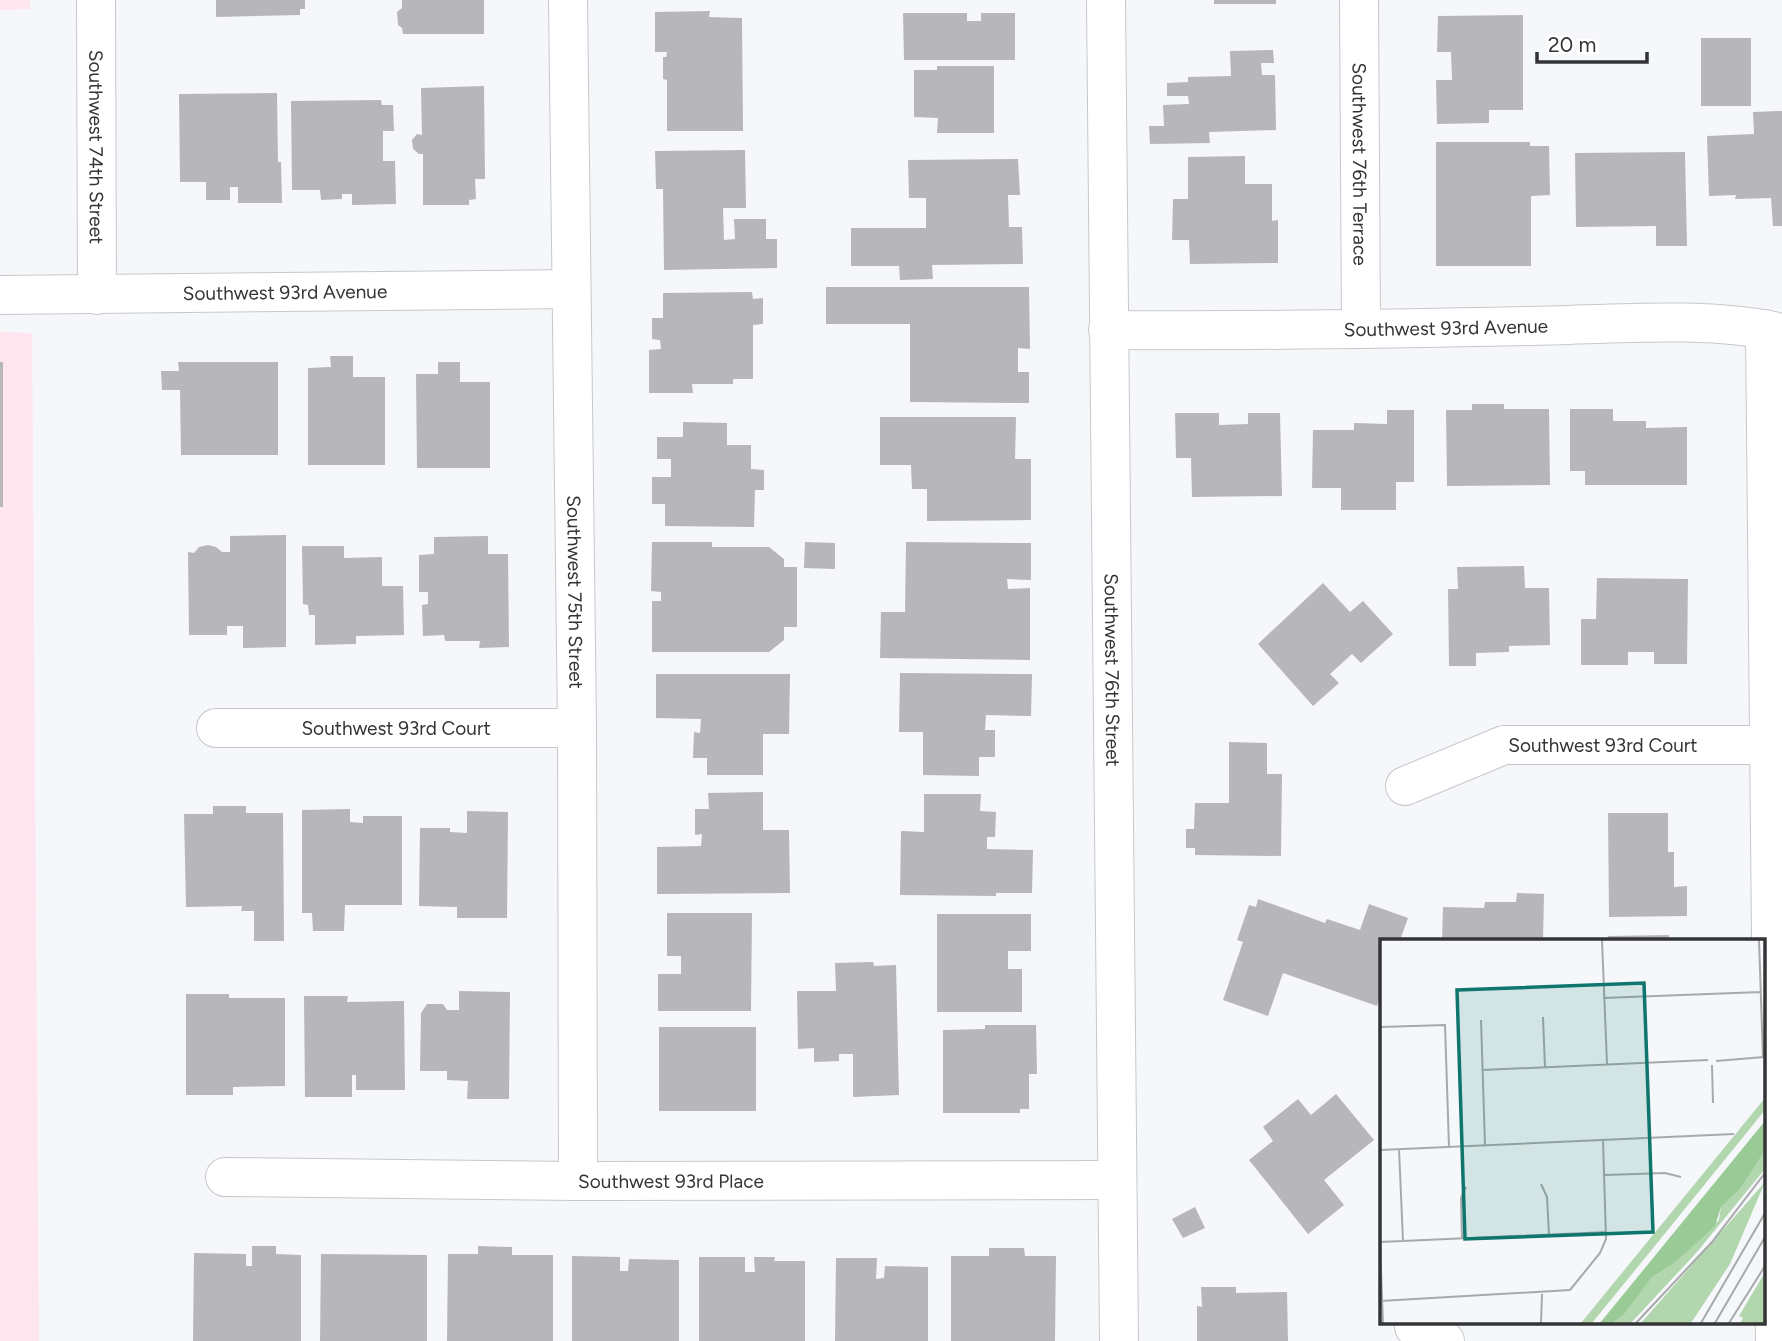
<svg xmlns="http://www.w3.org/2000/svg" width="1782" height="1341" font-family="Figtree,sans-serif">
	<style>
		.commercial { fill: #ffe5ed }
		.building { fill: #b7b7ba }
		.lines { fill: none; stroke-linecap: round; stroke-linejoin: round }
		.minor-casing { stroke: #c6c8cb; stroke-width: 40 }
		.minor { stroke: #fff; stroke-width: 38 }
		.labels { text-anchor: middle; stroke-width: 5; stroke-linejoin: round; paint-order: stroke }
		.street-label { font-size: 19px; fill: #333435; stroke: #fff }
		.inset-road { fill: none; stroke: #a7a9ab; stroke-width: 2 }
		.view { fill: #0f766e; fill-opacity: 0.15; stroke: #0f766e; stroke-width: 3.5 }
		.inset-edge { fill: none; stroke: #333435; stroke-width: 3.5 }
	</style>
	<rect width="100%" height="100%" fill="#f5f7fa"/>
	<path class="commercial" d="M0 0H30V9L0 10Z
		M0 332 32 333 39 1341H0Z"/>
	<path class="building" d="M216 0H305V9H300V15L216 17Z
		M402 0H484V34H403L402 28 398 25 397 12 402 8Z
		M1214 0H1276V4H1214Z
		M710 11 709 17 742 18 743 131H667V80L663 79V57H666L667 52H655V12Z
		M903 13H967V21H981V13H1015V60H904Z
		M1523 15V110H1489V123L1437 124 1436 80H1452L1451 52H1437L1438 16Z
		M1701 38H1751V106H1701Z
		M1273 50 1274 63H1261L1262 75H1275L1276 130 1209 132 1210 143 1150 144 1149 126H1164L1163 105 1189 104 1188 96H1167V83L1188 82V77L1231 76 1230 51Z
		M937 66H994V133H937L938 118 914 117V70H937Z
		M484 86 485 179H475L476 199 469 200V205H423V154H419L413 149 412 140 417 134 422 135 421 88Z
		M277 93 278 162H281L282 203H238V187H230V200H206V182H180L179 94Z
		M381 100 382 105H393L394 131H383V161H395L396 204 352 205V194H342V199L321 200 320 190H292L291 101Z
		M1782 111V226H1773L1771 198 1735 199 1736 195 1709 196 1707 136 1754 134 1753 112Z
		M1436 142H1530V146H1549L1550 195 1531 196V266H1436Z
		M745 150 746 208H723L724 240 735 239 734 219H766V239H777V268L664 270 663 189H656L655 151Z
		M1685 152 1687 246H1656V226L1576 227 1575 153Z
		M1245 156V184H1272V221L1278 220V263L1190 264 1189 240H1172L1173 199H1188V157Z
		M1018 159 1020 195H1008L1009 227H1022L1023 264 932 265 933 279 900 280 899 266H851V228H926V198H909L908 160Z
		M826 287H1029L1030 349 1018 348V372H1029V403L910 402V324H826Z
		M752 292 753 299 763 298V324L753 325V379H733V384H692L693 393H649V350L661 349 660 340 652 339V318H663V293Z
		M330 356H353V377H385V465H308V368L331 367Z
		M0 362H3V507H0Z
		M178 362H278V455H181L180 390H162L161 371H179Z
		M438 362H460V382H490V468H417L416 374H438Z
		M1472 404H1504V409H1549L1550 485 1447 486 1446 410H1472Z
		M1570 409H1613V421H1646V428L1687 427V485H1585V471H1570Z
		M1387 410H1414V482H1396V510H1341V488H1312L1313 430H1354V423L1387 424Z
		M1175 413H1219V425L1248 424V413H1280L1282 496 1192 497 1191 458H1176Z
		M880 417H1016L1015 459H1031V520L927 521V489H912L911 465H880Z
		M683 422 727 423V445H751V469L764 470V490H755L754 527 665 526V504H652V477H671V459H657V437H683Z
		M286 535V647L243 648V626H227V635H189L188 552 194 553 199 547 208 545 216 547 222 552H230V536Z
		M488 536V554H508L509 647 479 648 480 641H445L444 635 423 636 422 605 428 604V592H419V555L434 554V537Z
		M652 542H712V547H769L784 559V567H797V627H784V640L769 652H652V601H661V592L651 591Z
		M805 542 835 543V569L804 568Z
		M906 542 1031 543V580L1007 579 1008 589 1030 588V660L880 658 881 612H905Z
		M302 546H344V558L382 557V586H403L404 635 356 636V644L315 645V615H309L308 605 303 604Z
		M1524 566 1525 588H1549L1550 645 1509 646V652L1476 653V666H1449L1448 589H1458L1457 567Z
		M1597 578 1688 579 1687 664H1654V652H1628V665H1581V619H1596Z
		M1323 583 1350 612 1363 601 1393 634 1361 663 1352 654 1330 674 1339 683 1313 706 1258 644Z
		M900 673 1032 674 1031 716 986 715 985 730H995V757H979V776L923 775V732H899Z
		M656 674H790L789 734H763V775H707V758H693L694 732 700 733 701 719 656 718Z
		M1229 742 1267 743V774H1282L1281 856 1195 855V848H1186V829H1194L1195 803H1229Z
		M763 792V830H789L790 893 657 894V847L701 846 702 834 695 835V809H709L708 793Z
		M924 794H981L980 811 996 812 995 837H987V849L1033 850 1032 893H996V896L900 895 901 831 924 832Z
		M213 806H246V813H283L284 941H254V911H241L242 906 186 907 184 814H213Z
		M350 809V822L363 823V816H402V905H345L344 931H313L312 913H302V810Z
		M467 811 508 812 507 918H457V907L419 906 420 828H450V832L467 833Z
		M1608 813H1668V852H1674V887L1687 886V916L1609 917Z
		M1517 893 1544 894 1543 940H1442L1443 907 1484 908 1485 902H1516Z
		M1258 899 1325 923 1327 919 1360 930 1369 904 1408 918 1400 940H1381V993L1377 1006 1283 973 1268 1016 1223 1000 1243 942 1237 940 1249 905 1256 907Z
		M667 913H752L751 1011H658V974H681V956H667Z
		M937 914H1031V951H1008V969H1022V1012H937Z
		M1669 935V940H1608V936Z
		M873 962 874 966 896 965 899 1095 853 1097V1054H839V1061L814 1062V1048L798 1049 797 991H836L835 963Z
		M459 991 510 992 509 1099H467L468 1081 447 1080V1071H420L421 1013 427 1004H443L447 1010H459Z
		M186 994H229V998H285V1086L233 1087V1095H186Z
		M304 996H348L347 1002 404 1001 405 1090H356V1075H352V1097H305Z
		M985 1025H1036L1037 1074H1029V1109H1020V1113H943V1030L985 1029Z
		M659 1027H756V1111H659Z
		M1336 1094 1374 1140 1324 1180 1344 1205 1308 1234 1249 1160 1273 1141 1263 1127 1298 1099 1311 1115Z
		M1195 1207 1205 1228 1183 1238 1172 1219Z
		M252 1246H276V1254L301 1255V1341H193L194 1253 246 1254V1266H252Z
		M478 1246 512 1247V1255H553V1341H447L448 1254H478Z
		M989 1248H1024L1025 1256H1056L1055 1341H951V1256H989Z
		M321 1254 427 1255V1341H320Z
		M572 1256 620 1257V1271H628L629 1259 679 1260V1341H572Z
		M699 1257H745V1272H755L754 1257H775L774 1261H805V1341H699Z
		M836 1258H877L876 1279 884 1278 885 1266 928 1267V1341H835Z
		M1201 1287H1236V1293L1287 1292 1288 1341H1197V1306L1202 1307Z"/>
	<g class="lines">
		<g class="minor-casing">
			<g id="minor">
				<path id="s1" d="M96 0 97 295"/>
				<path id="s2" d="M568 0 577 728 578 1181"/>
				<path id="s3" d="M1106 0 1119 1341"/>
				<path id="s4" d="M1359 0 1361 329"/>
				<path id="s5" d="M0 295 571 289"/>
				<path d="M1765 329 1775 1341"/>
				<path id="s6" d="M1108 330C1248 331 1388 329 1528 326 1608 325 1704 315 1782 333"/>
				<path id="s7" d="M216 728H577"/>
				<path id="s8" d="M1405 786 1504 745H1769"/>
				<path id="s9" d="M225 1177 578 1181 1117 1180"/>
				<path d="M1414 1327 1445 1341"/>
			</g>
		</g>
		<use href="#minor" class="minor"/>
	</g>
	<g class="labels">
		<g class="street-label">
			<text dy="7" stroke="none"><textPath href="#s1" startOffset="147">Southwest 74th Street</textPath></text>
			<text dy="7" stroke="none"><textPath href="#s4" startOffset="164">Southwest 76th Terrace</textPath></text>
			<text dy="7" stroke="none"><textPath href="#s5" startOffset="285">Southwest 93rd Avenue</textPath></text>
			<text dy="7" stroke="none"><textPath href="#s6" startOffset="338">Southwest 93rd Avenue</textPath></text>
			<text dy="7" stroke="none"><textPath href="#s2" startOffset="592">Southwest 75th Street</textPath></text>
			<text dy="7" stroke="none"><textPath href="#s3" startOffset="670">Southwest 76th Street</textPath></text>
			<text dy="7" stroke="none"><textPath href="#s7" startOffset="180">Southwest 93rd Court</textPath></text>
			<text dy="7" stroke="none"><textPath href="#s8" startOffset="206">Southwest 93rd Court</textPath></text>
			<text dy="7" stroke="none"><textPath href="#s9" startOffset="446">Southwest 93rd Place</textPath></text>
		</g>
	</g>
	<g transform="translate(1380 939)">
		<rect width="385" height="385" fill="#f5f7fa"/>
		<path d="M385 159V171L265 319 212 384H201ZM385 212V230L317 313 251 384H232L272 338 292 326 339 281 341 268 361 249ZM385 243 350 325 311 384H261ZM385 333V384H360L363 379 359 377Z" fill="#b2d7ae"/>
		<path d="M385 182V212L361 249 341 268 335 287 292 326 272 338 244 375 232 384H220Z" fill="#9acb97"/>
		<path class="inset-road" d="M222 1 227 125M379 1 383 119M223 59 381 53M163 78 165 128M101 81 105 206M0 88 65 86 69 208M336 122 384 118M332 126 333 164M102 131 328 121M19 210 23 302M0 211 354 195M225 236 285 234 301 238M161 245 167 258 169 295M82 299 81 259 86 248M0 303 227 293M0 303 3 384M0 362 190 351 220 314 226 300 223 201M161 384 162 355M256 384 332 303 385 234M321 384 385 274M335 384 385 298M349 384 385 327"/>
		<path class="view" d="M264 44 273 293 85 300 77 51Z"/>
		<rect width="385" height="385" class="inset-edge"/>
	</g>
	<path d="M1537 52v10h110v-10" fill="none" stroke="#333435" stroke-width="3.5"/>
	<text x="1548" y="52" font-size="21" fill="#333435" stroke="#ffffff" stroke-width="5" paint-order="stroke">20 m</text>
</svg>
